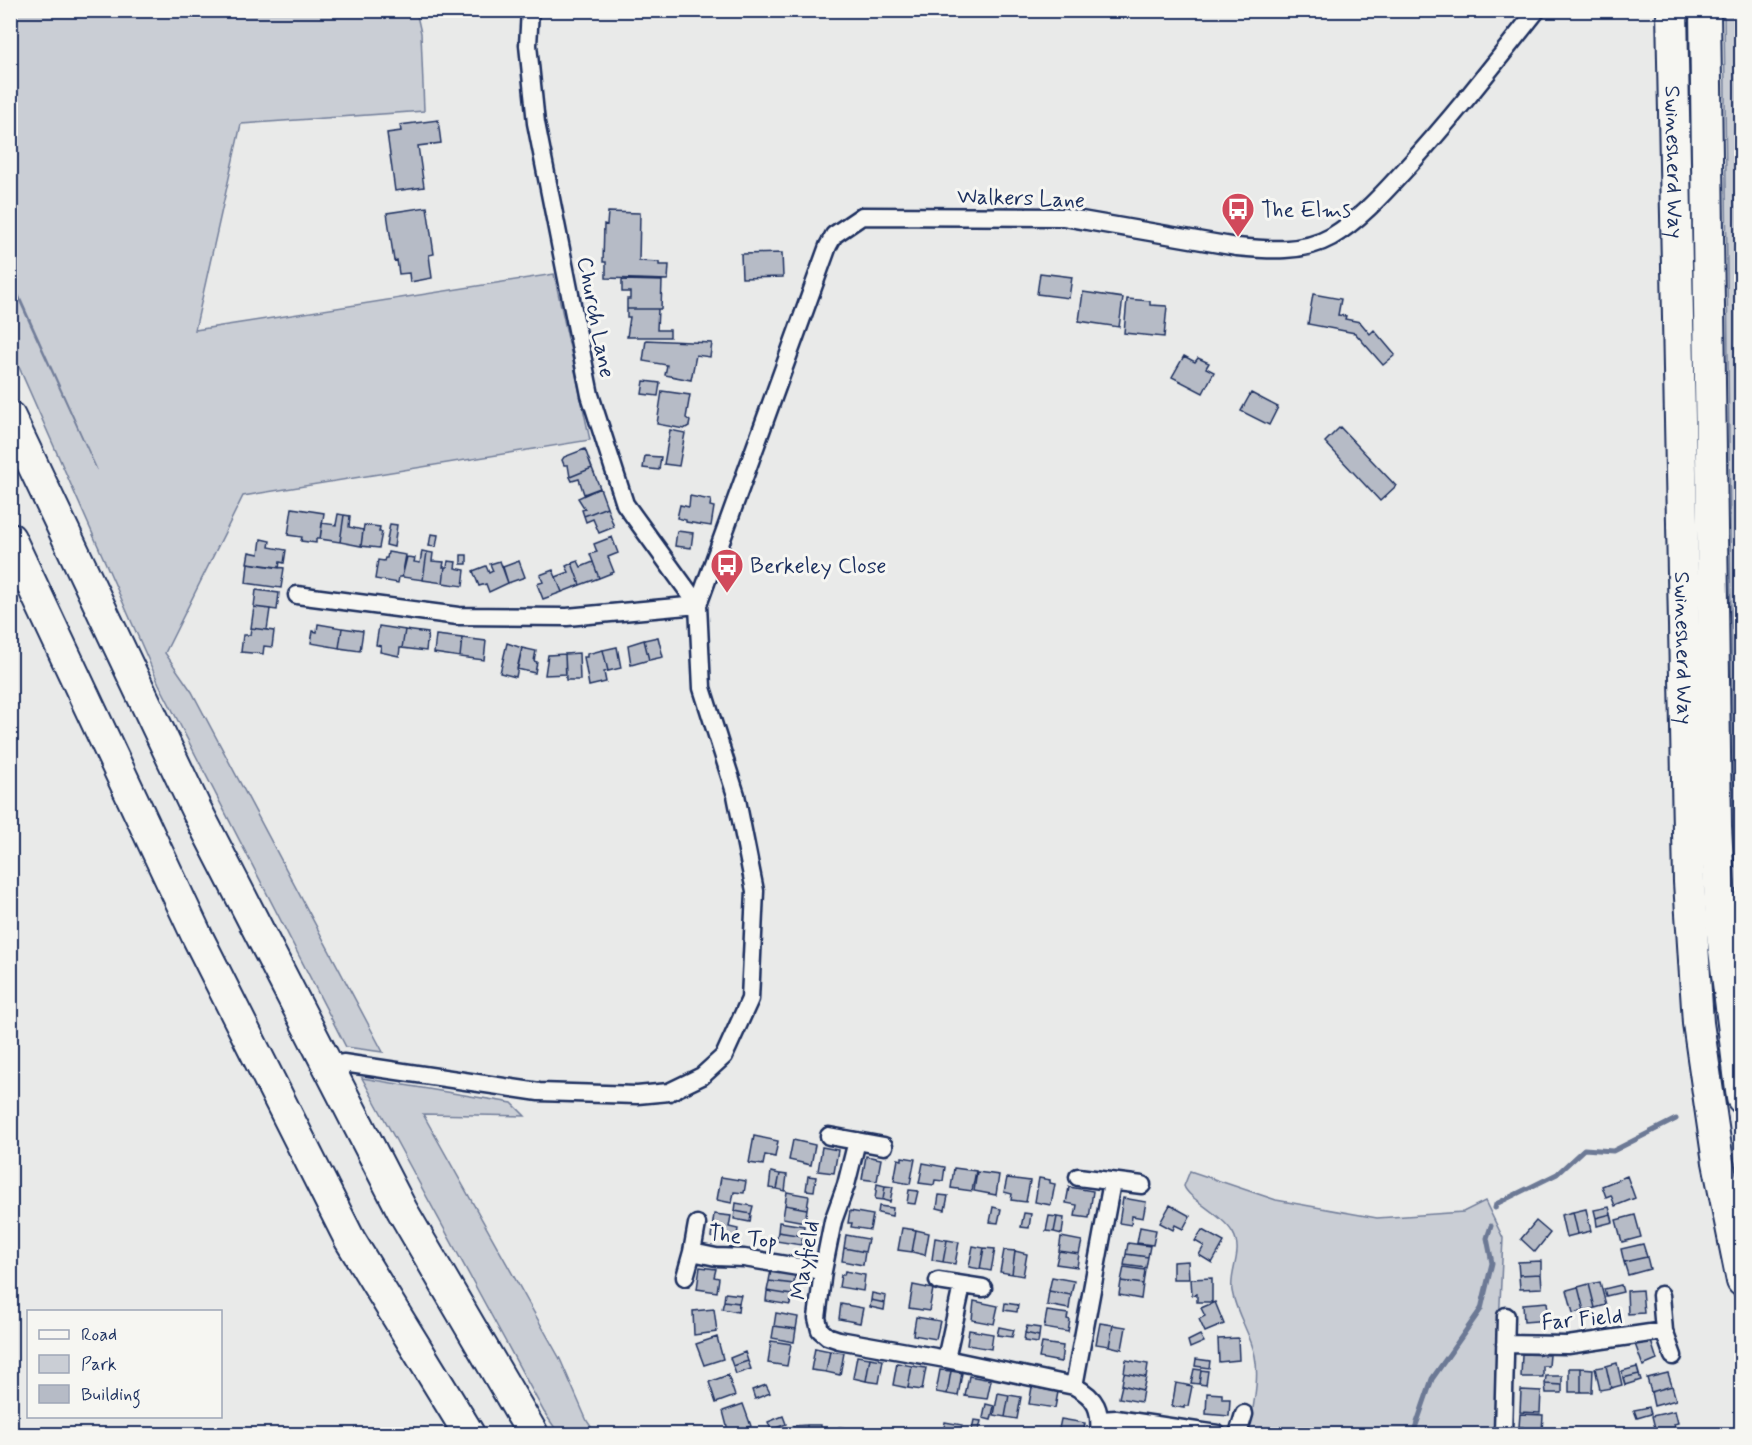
<svg xmlns="http://www.w3.org/2000/svg" width="1752" height="1445" font-family="Mynerve,sans-serif">
	<style>
		.green { fill: #caced5; stroke: #727e9a; stroke-width: 1.5 }
		.lines { fill: none; stroke-linecap: round; stroke-linejoin: round }
		.stream { stroke: #6c7995; stroke-width: 5 }
		.building { fill: #b6bbc6; stroke: #1b2f5e; stroke-width: 1.5 }
		.street-casing { stroke: #1b2f5e; stroke-width: 21 }
		.highway-casing { stroke: #1b2f5e; stroke-width: 34 }
		.street { stroke: #f6f6f2; stroke-width: 16 }
		.highway { stroke: #f6f6f2; stroke-width: 30 }
		.labels { text-anchor: middle; stroke-width: 6; stroke-linejoin: round; paint-order: stroke }
		.street-label { font-size: 22px; fill: #1b2f5e; stroke: #f6f6f2 }
		.poi-label { font-size: 22px; fill: #1b2f5e; stroke: #f6f6f2; text-anchor: start }
	</style>
	<rect width="100%" height="100%" fill="#e9eae9"/>
	<filter id="ink" filterUnits="userSpaceOnUse"><feTurbulence type="fractalNoise" baseFrequency=".0167" numOctaves="2"/><feDisplacementMap in="SourceGraphic" scale="12" xChannelSelector="R" yChannelSelector="G"/><feConvolveMatrix kernelMatrix="1 2 1 2 8 2 1 2 1" color-interpolation-filters="sRGB"/></filter>
	<g filter="url(#ink)">
		<path class="green" d="M11 10 416 11 421 33 424 111 241 124 195 330 554 274 590 440 243 496 165 653 192 692 383 1052 346 1047 159 684 11 349V282L97 470 11 278Z
			M1724 11H1742L1741 965 1734 878Z
			M362 1078 512 1103 525 1116 423 1114 560 1359 587 1421 596 1434H559L544 1412Z
			M1190 1171 1276 1200 1377 1218 1463 1212 1485 1201 1503 1238 1494 1434H1249C1252 1410 1260 1381 1255 1356 1251 1334 1236 1314 1232 1291 1229 1271 1244 1252 1233 1233 1222 1214 1188 1199 1184 1186Z"/>
		<g class="lines">
			<path class="stream" d="M1495 1208 1496 1204 1557 1174 1584 1149 1613 1151 1676 1119
				M1413 1434 1432 1379 1481 1309 1492 1263 1487 1238 1491 1226"/>
		</g>
		<path class="building" d="M438 120 441 143 418 146 424 187 395 191 387 133 401 131 400 125Z
			M427 207 434 254 429 255 432 278 410 282 409 273 399 274 397 260 394 261 387 213Z
			M608 212 640 213 639 261 659 262V265H669L668 280 606 278V262H603L604 224 607 225Z
			M782 253 783 277 742 278 741 254Z
			M1040 273 1072 277 1069 298 1037 294Z
			M622 280 662 281 661 309H627V299H630V292H622Z
			M1083 292 1123 298 1119 327 1079 321Z
			M1313 294 1341 299 1338 315 1346 316 1345 319 1360 322 1370 334 1374 330 1395 355 1383 365 1355 333 1308 324Z
			M1127 299 1150 301V305L1167 306 1164 337 1124 333Z
			M627 309H658L657 330H670V337H627L630 317H627Z
			M646 340 712 343 710 357 696 355 691 380 665 375 667 365 643 361Z
			M1184 356 1195 362 1198 358 1209 363 1206 368 1214 372 1203 393 1172 377Z
			M644 381 660 383 658 396 642 394Z
			M662 391 690 395 686 418 690 421 689 426 684 429 657 424Z
			M1251 393 1278 407 1269 425 1241 411Z
			M1340 427 1396 486 1380 501 1325 442Z
			M670 430 685 433 679 466 664 464Z
			M585 449 592 468 570 477 568 465H564L562 460 564 457Z
			M645 456 661 457 659 470 643 468Z
			M592 468 600 488 584 494 579 479 572 481 570 477Z
			M600 488 607 507 584 516 582 510 585 509 578 498Z
			M690 496 711 500 710 506 714 507 711 526 686 522V520L677 518 680 505 689 507Z
			M607 507 614 527 599 533 593 519 586 522 584 516Z
			M292 508 324 513 320 539H316V543L301 541 302 537 288 535Z
			M338 514 344 515 340 542 320 539 322 523 336 525Z
			M344 515 350 516 349 527 363 530 361 546 340 542Z
			M390 524 397 525 394 547 386 545Z
			M364 525 380 527 379 532H382L379 548 361 546Z
			M677 531 693 533 691 548 675 546Z
			M431 534 438 535 436 547 429 546Z
			M612 537 618 553 608 557 614 572 599 578 590 554 597 552 594 544Z
			M261 539 270 541 269 547 286 550 284 563 280 562 279 568 247 563 249 552 259 554Z
			M422 551 427 552 423 580 402 577 407 557 415 558 414 562 420 563Z
			M388 552 406 555 402 577H399L398 583 375 579 378 560 384 561 385 558H387Z
			M427 552 433 553 432 561 444 562 443 567H445L443 583 423 580Z
			M461 555H467V564H461Z
			M448 561 456 562 455 568 465 570 463 586 443 583 445 567H447Z
			M500 561 508 583 489 592 486 584 479 586 473 571 486 566 489 573 493 571 490 564Z
			M519 561 525 577 508 583 503 567Z
			M578 561 581 567 593 562 599 578 580 585 572 563Z
			M248 563 284 568 281 588 246 583Z
			M572 563 580 585 562 592 556 577 569 572 566 566Z
			M553 570 562 592 543 599 537 584 543 582 540 575Z
			M256 590 279 593 277 610 254 607Z
			M254 607 270 609 267 630 251 628Z
			M318 624 342 628 339 648 311 643 313 631 317 632Z
			M379 626 405 630 402 648H400L399 656 380 652 381 646 376 645Z
			M251 628 274 631 272 647 264 646 263 654 241 652 243 635H250Z
			M342 628 363 631 360 651 339 648Z
			M405 630 428 633 426 651 402 648Z
			M436 635 462 638 460 657 434 653Z
			M658 637 663 657 649 660 644 640Z
			M462 638 486 641 484 660 460 657Z
			M644 640 649 660 631 665 628 645Z
			M507 643 522 648 516 677 500 673Z
			M617 647 621 668 608 671 603 650Z
			M522 648 536 651 534 661 537 662 535 673 517 669Z
			M603 650 608 671 604 672 606 682 589 686 584 657H587V654Z
			M579 653 580 680H566L565 654Z
			M565 654 566 674 545 675 548 655Z
			M754 1136 778 1141 775 1157 765 1155 763 1165 749 1163Z
			M793 1140 815 1145 811 1165 789 1160Z
			M822 1147 838 1150 834 1173 818 1171Z
			M866 1156 881 1159 877 1181 862 1179Z
			M902 1157 915 1159 910 1184 894 1181 898 1159 902 1160Z
			M923 1163 945 1167 943 1181 935 1180 934 1185 919 1183Z
			M954 1168 976 1171 972 1191 951 1188Z
			M771 1172 780 1174 777 1189 769 1188Z
			M977 1172 999 1175 996 1195 974 1191Z
			M780 1174 787 1175 785 1191 777 1189Z
			M808 1176 816 1177 814 1191 806 1190Z
			M1627 1176 1635 1198 1615 1206 1611 1195 1606 1197 1602 1186Z
			M721 1177 746 1181 744 1193 734 1192 732 1203 717 1200Z
			M1007 1178 1030 1181 1026 1202 1011 1200 1012 1194 1004 1192Z
			M1039 1178 1050 1180V1183L1055 1184 1051 1205 1035 1202Z
			M877 1184 885 1186 883 1200 875 1199Z
			M885 1186 893 1187 890 1202 883 1200Z
			M1069 1187 1093 1191 1089 1218 1075 1216 1077 1205 1066 1203Z
			M909 1190 918 1191 915 1204 907 1203Z
			M787 1192 809 1196 807 1209 785 1205Z
			M939 1195 948 1196 945 1210 937 1208Z
			M1123 1198 1146 1202 1143 1218 1132 1216 1131 1225 1119 1223Z
			M736 1203 753 1206 751 1214 735 1211Z
			M785 1205 807 1209 805 1222 783 1218Z
			M1170 1205 1190 1216 1183 1229 1175 1225 1173 1230 1160 1223Z
			M879 1206 893 1208 892 1216 878 1213Z
			M993 1207 1001 1209 998 1223 990 1222Z
			M1609 1207 1611 1214 1596 1218 1594 1210Z
			M1586 1209 1591 1231 1578 1234 1573 1212Z
			M735 1211 751 1214 750 1222 734 1219Z
			M850 1211 873 1215 870 1230 851 1227 852 1223H848Z
			M1573 1212 1578 1234 1566 1237 1561 1215Z
			M1024 1213 1031 1214 1029 1228 1021 1227Z
			M714 1214 731 1216 729 1227 738 1229 736 1241 711 1237Z
			M1611 1214 1613 1222 1597 1226 1596 1218Z
			M1635 1215 1641 1237 1622 1242 1616 1220Z
			M1049 1216 1057 1217 1054 1232 1046 1231Z
			M1057 1217 1064 1218 1062 1234 1054 1232Z
			M1536 1221 1550 1233 1535 1252 1521 1239Z
			M779 1222 804 1226 803 1236 778 1232Z
			M1140 1227 1156 1230 1153 1245 1137 1243Z
			M902 1228 916 1230 912 1252 898 1250Z
			M916 1230 929 1233 925 1255 912 1252Z
			M1202 1230 1224 1242 1212 1263 1199 1255 1204 1246 1195 1241Z
			M778 1232 803 1236 801 1245 776 1241Z
			M846 1235 868 1239 865 1252 844 1248Z
			M1061 1237 1082 1241 1079 1254 1059 1251Z
			M935 1238 947 1240 943 1262 932 1260Z
			M947 1240 959 1242 955 1264 943 1262Z
			M1128 1243 1150 1246 1148 1257 1126 1254Z
			M1643 1244 1647 1257 1624 1262 1621 1249Z
			M973 1246 984 1248 980 1269 969 1267Z
			M844 1248 865 1252 863 1265 842 1261Z
			M984 1248 995 1249 991 1271 980 1269Z
			M1004 1250 1015 1251 1012 1274 1000 1272Z
			M1015 1251 1027 1254 1023 1276 1012 1274Z
			M1059 1251 1079 1254 1077 1267 1056 1264Z
			M1126 1254 1148 1257 1146 1268 1124 1265Z
			M1647 1257 1650 1269 1628 1275 1624 1262Z
			M1188 1261 1189 1279H1173V1262Z
			M1541 1261V1274L1519 1275 1518 1262Z
			M700 1267 716 1269 714 1277 719 1278 717 1292 697 1289Z
			M1124 1267 1145 1270 1143 1284 1121 1281Z
			M771 1270 795 1274 794 1284 769 1281Z
			M845 1271 865 1275 863 1291 839 1287 841 1275H844Z
			M1541 1274 1542 1288 1520 1289 1519 1275Z
			M1052 1277 1074 1281 1071 1295 1049 1291Z
			M1212 1278V1302H1197V1294L1192 1295 1191 1279Z
			M769 1281 794 1284 792 1295 767 1291Z
			M1121 1281 1143 1284 1141 1299 1119 1295Z
			M1600 1282 1606 1305 1595 1308 1589 1284Z
			M1589 1284 1595 1308 1584 1311 1578 1287Z
			M913 1285 933 1289 929 1311 909 1308Z
			M1621 1285 1623 1292 1606 1296 1604 1289Z
			M1578 1287 1584 1311 1573 1313 1567 1290Z
			M1642 1290 1644 1313 1628 1314 1627 1291Z
			M767 1291 792 1295 790 1305 766 1301Z
			M1049 1291 1071 1295 1069 1309 1047 1305Z
			M725 1293 741 1295 739 1303 724 1301Z
			M872 1293 886 1296 885 1303 871 1300Z
			M871 1300 885 1303 884 1310 870 1307Z
			M724 1301 739 1303 738 1312 722 1309Z
			M974 1301 998 1306 994 1324 972 1320Z
			M1215 1302 1224 1324 1205 1332 1199 1319 1205 1316 1201 1308Z
			M1547 1302 1549 1320 1524 1322 1523 1304Z
			M1005 1303 1018 1305 1017 1312 1004 1310Z
			M841 1304 863 1308 860 1323 839 1319Z
			M714 1309 717 1332 694 1335 693 1311Z
			M1047 1311 1068 1314 1067 1319 1070 1320 1068 1332 1044 1328Z
			M776 1313 798 1317 796 1329 774 1326Z
			M916 1317 940 1321 936 1339 913 1335Z
			M1100 1323 1113 1325 1109 1346 1096 1344Z
			M1113 1325 1126 1327 1122 1349 1109 1346Z
			M774 1326 796 1329 794 1342 772 1338Z
			M1027 1326 1040 1328 1039 1336 1025 1333Z
			M999 1327 1014 1330 1012 1337 997 1335Z
			M969 1330 993 1334 991 1349 967 1345Z
			M1025 1333 1039 1336 1038 1343 1024 1341Z
			M1200 1335 1204 1342 1190 1348 1188 1341Z
			M717 1337 723 1359 704 1365 696 1344Z
			M1238 1338 1239 1360 1219 1362 1218 1339Z
			M1650 1338 1657 1360 1643 1366 1635 1344Z
			M771 1341 791 1344 787 1366 768 1363Z
			M1042 1343 1063 1346 1061 1362 1039 1358Z
			M815 1348 830 1351 826 1372 811 1370Z
			M830 1351 844 1353 840 1375 826 1372Z
			M745 1352 748 1361 733 1366 730 1358Z
			M1522 1354 1550 1355 1549 1366H1543V1377H1521Z
			M857 1356 870 1358 866 1381 853 1378Z
			M870 1358 883 1360 879 1383 866 1381Z
			M1196 1359 1210 1361 1209 1368 1195 1366Z
			M1126 1360 1148 1364 1146 1377 1124 1373Z
			M748 1361 751 1369 736 1374 733 1366Z
			M897 1363 912 1366 908 1388 893 1385Z
			M1617 1363 1622 1385 1611 1388 1606 1366Z
			M912 1366 926 1368 922 1390 908 1388Z
			M1606 1366 1611 1388 1600 1390 1595 1368Z
			M1637 1367 1639 1374 1623 1378 1622 1371Z
			M1569 1368H1581V1392H1569Z
			M1581 1368 1593 1369 1592 1392H1581Z
			M1194 1369 1201 1370 1199 1384 1191 1383Z
			M940 1370 951 1371 947 1394 936 1392Z
			M1201 1370 1208 1371 1206 1385 1199 1384Z
			M951 1371 962 1373 958 1396 947 1394Z
			M1124 1373 1146 1377 1143 1390 1122 1385Z
			M1668 1373 1672 1386 1651 1392 1647 1378Z
			M1639 1374 1641 1380 1625 1385 1623 1378Z
			M728 1375 735 1396 716 1403 709 1382Z
			M969 1376 991 1380 987 1399 965 1396Z
			M1546 1376H1562V1385L1545 1384Z
			M1176 1383 1192 1386 1188 1406H1184V1408L1172 1406Z
			M1545 1384 1562 1385V1393H1546Z
			M766 1385 770 1393 755 1399 752 1390Z
			M1122 1385 1143 1390 1141 1402 1119 1398Z
			M1672 1386 1676 1400 1654 1406 1651 1392Z
			M1032 1387 1058 1392 1055 1408 1029 1404Z
			M1521 1390 1541 1391 1540 1413 1520 1412Z
			M998 1393 1009 1395 1005 1417 994 1415Z
			M1207 1393 1222 1394V1399H1230L1229 1416 1206 1414Z
			M1009 1395 1021 1397 1017 1419 1005 1417Z
			M743 1404 751 1426 729 1434 723 1411Z
			M986 1404 994 1406 991 1420 983 1418Z
			M1649 1407 1651 1414 1637 1418 1634 1410Z
			M1675 1411 1678 1423 1674 1424 1675 1428 1656 1432 1652 1416Z
			M1520 1414 1543 1415 1542 1431H1523V1427H1519Z
			M783 1416 786 1424 771 1430 768 1422Z
			M1061 1419 1085 1423 1083 1434H1058Z
			M974 1420 981 1421 978 1434H971Z
			M945 1422 962 1425 960 1434H943Z
			M807 1425V1434H794L793 1426Z
			M807 1425H821V1434H807Z
			M1115 1426 1124 1428 1123 1434H1113Z
			M839 1427 854 1429 853 1434H838Z
			M854 1429 868 1431V1434H853Z"/>
		<g class="lines">
			<g class="street-casing">
				<path id="street" d="M530 10 528 45 536 123 590 395 625 504 698 605
					M297 595 458 616 567 617 698 605
					M343 1063 539 1092 637 1095 669 1092 702 1076 724 1056 750 999 755 891 736 795 702 688 698 605 828 246 834 235 862 216 1064 217 1237 247C1267 250 1303 253 1331 237 1358 221 1381 196 1402 173 1450 121 1493 66 1537 10
					M829 1136 884 1146
					M857 1141 846 1185 833 1221 823 1271 817 1318 820 1330 827 1336 839 1340 946 1359 1074 1386C1097 1398 1101 1410 1099 1434
					M1078 1177 1142 1185
					M692 1252 716 1257 744 1258 823 1271
					M685 1277 692 1252 697 1224
					M938 1281 983 1288
					M1664 1331 1673 1356
					M1505 1344 1568 1345 1664 1331 1661 1295
					M946 1359 962 1286
					M1074 1386 1112 1182
					M1100 1420 1116 1419 1217 1434
					M1238 1434 1244 1414
					M1503 1434 1506 1316"/>
			</g>
			<g class="highway-casing">
				<g id="highway">
					<path id="s1" d="M1672 10 1689 882 1698 1023 1718 1162 1742 1281"/>
					<path d="M1705 10 1716 826 1721 925 1742 1098"/>
					<path d="M10 417 196 809 402 1210 533 1434"/>
					<path d="M10 538 196 934 350 1240 469 1434"/>
				</g>
			</g>
			<use href="#street" class="street"/>
			<use href="#highway" class="highway"/>
		</g>
	</g>
	<defs>
		<g id="bus-pin" transform="scale(1.725)"><path d="M0 17L-7.5 6A9.5 9.5 0 1 1 7.5 6Z" fill="#d1495b" stroke="#f6f6f2"/><path d="M-5-6H5V4H4V6H2V4H-2V6H-4V4H-5ZM-3.5-4V0h7V-4ZM-3.5 1.2v1.5H-2V1.2ZM2 1.2v1.5H3.5V1.2Z" fill="#fff"/></g>
	</defs>
	<g fill-rule="evenodd">
		<use href="#bus-pin" x="1238" y="209"/>
		<use href="#bus-pin" x="727" y="565"/>
	</g>
	<g class="labels">
		<g class="street-label">
			<text dy="8" stroke="none"><textPath href="#s1" startOffset="152">Swinesherd Way</textPath></text>
			<text transform="translate(1021 197) rotate(2)" y="8">Walkers Lane</text>
			<text transform="translate(597 317) rotate(79)" y="8">Church Lane</text>
			<text dy="8" stroke="none"><textPath href="#s1" startOffset="638">Swinesherd Way</textPath></text>
			<text transform="translate(743 1236) rotate(8)" y="8">The Top</text>
			<text transform="translate(804 1260) rotate(-80)" y="8">Mayfield</text>
			<text transform="translate(1582 1318) rotate(-5)" y="8">Far Field</text>
		</g>
		<g class="poi-label">
			<text x="1261" y="217">The Elms</text>
			<text x="750" y="573">Berkeley Close</text>
		</g>
	</g>
	<rect width="1752" height="1445" fill="none" stroke="#f6f6f2" stroke-width="36"/>
	<rect x="18" y="18" width="1716" height="1409" fill="none" stroke="#1b2f5e" stroke-width="2" filter="url(#ink)"/>
	<rect x="27" y="1310" width="195" height="108" fill="#f6f6f2" stroke="#9ea6b7" stroke-width="1.5"/>
	<rect x="39" y="1330" width="30" height="9" fill="#f6f6f2" stroke="#9ea6b7" stroke-width="1.5"/>
	<text x="81" y="1340" font-size="18" fill="#1b2f5e">Road</text>
	<rect x="39" y="1355" width="30" height="18" fill="#caced5" stroke="#9ea6b7" stroke-width="1.5"/>
	<text x="81" y="1370" font-size="18" fill="#1b2f5e">Park</text>
	<rect x="39" y="1385" width="30" height="18" fill="#b6bbc6" stroke="#9ea6b7" stroke-width="1.5"/>
	<text x="81" y="1400" font-size="18" fill="#1b2f5e">Building</text>
</svg>
